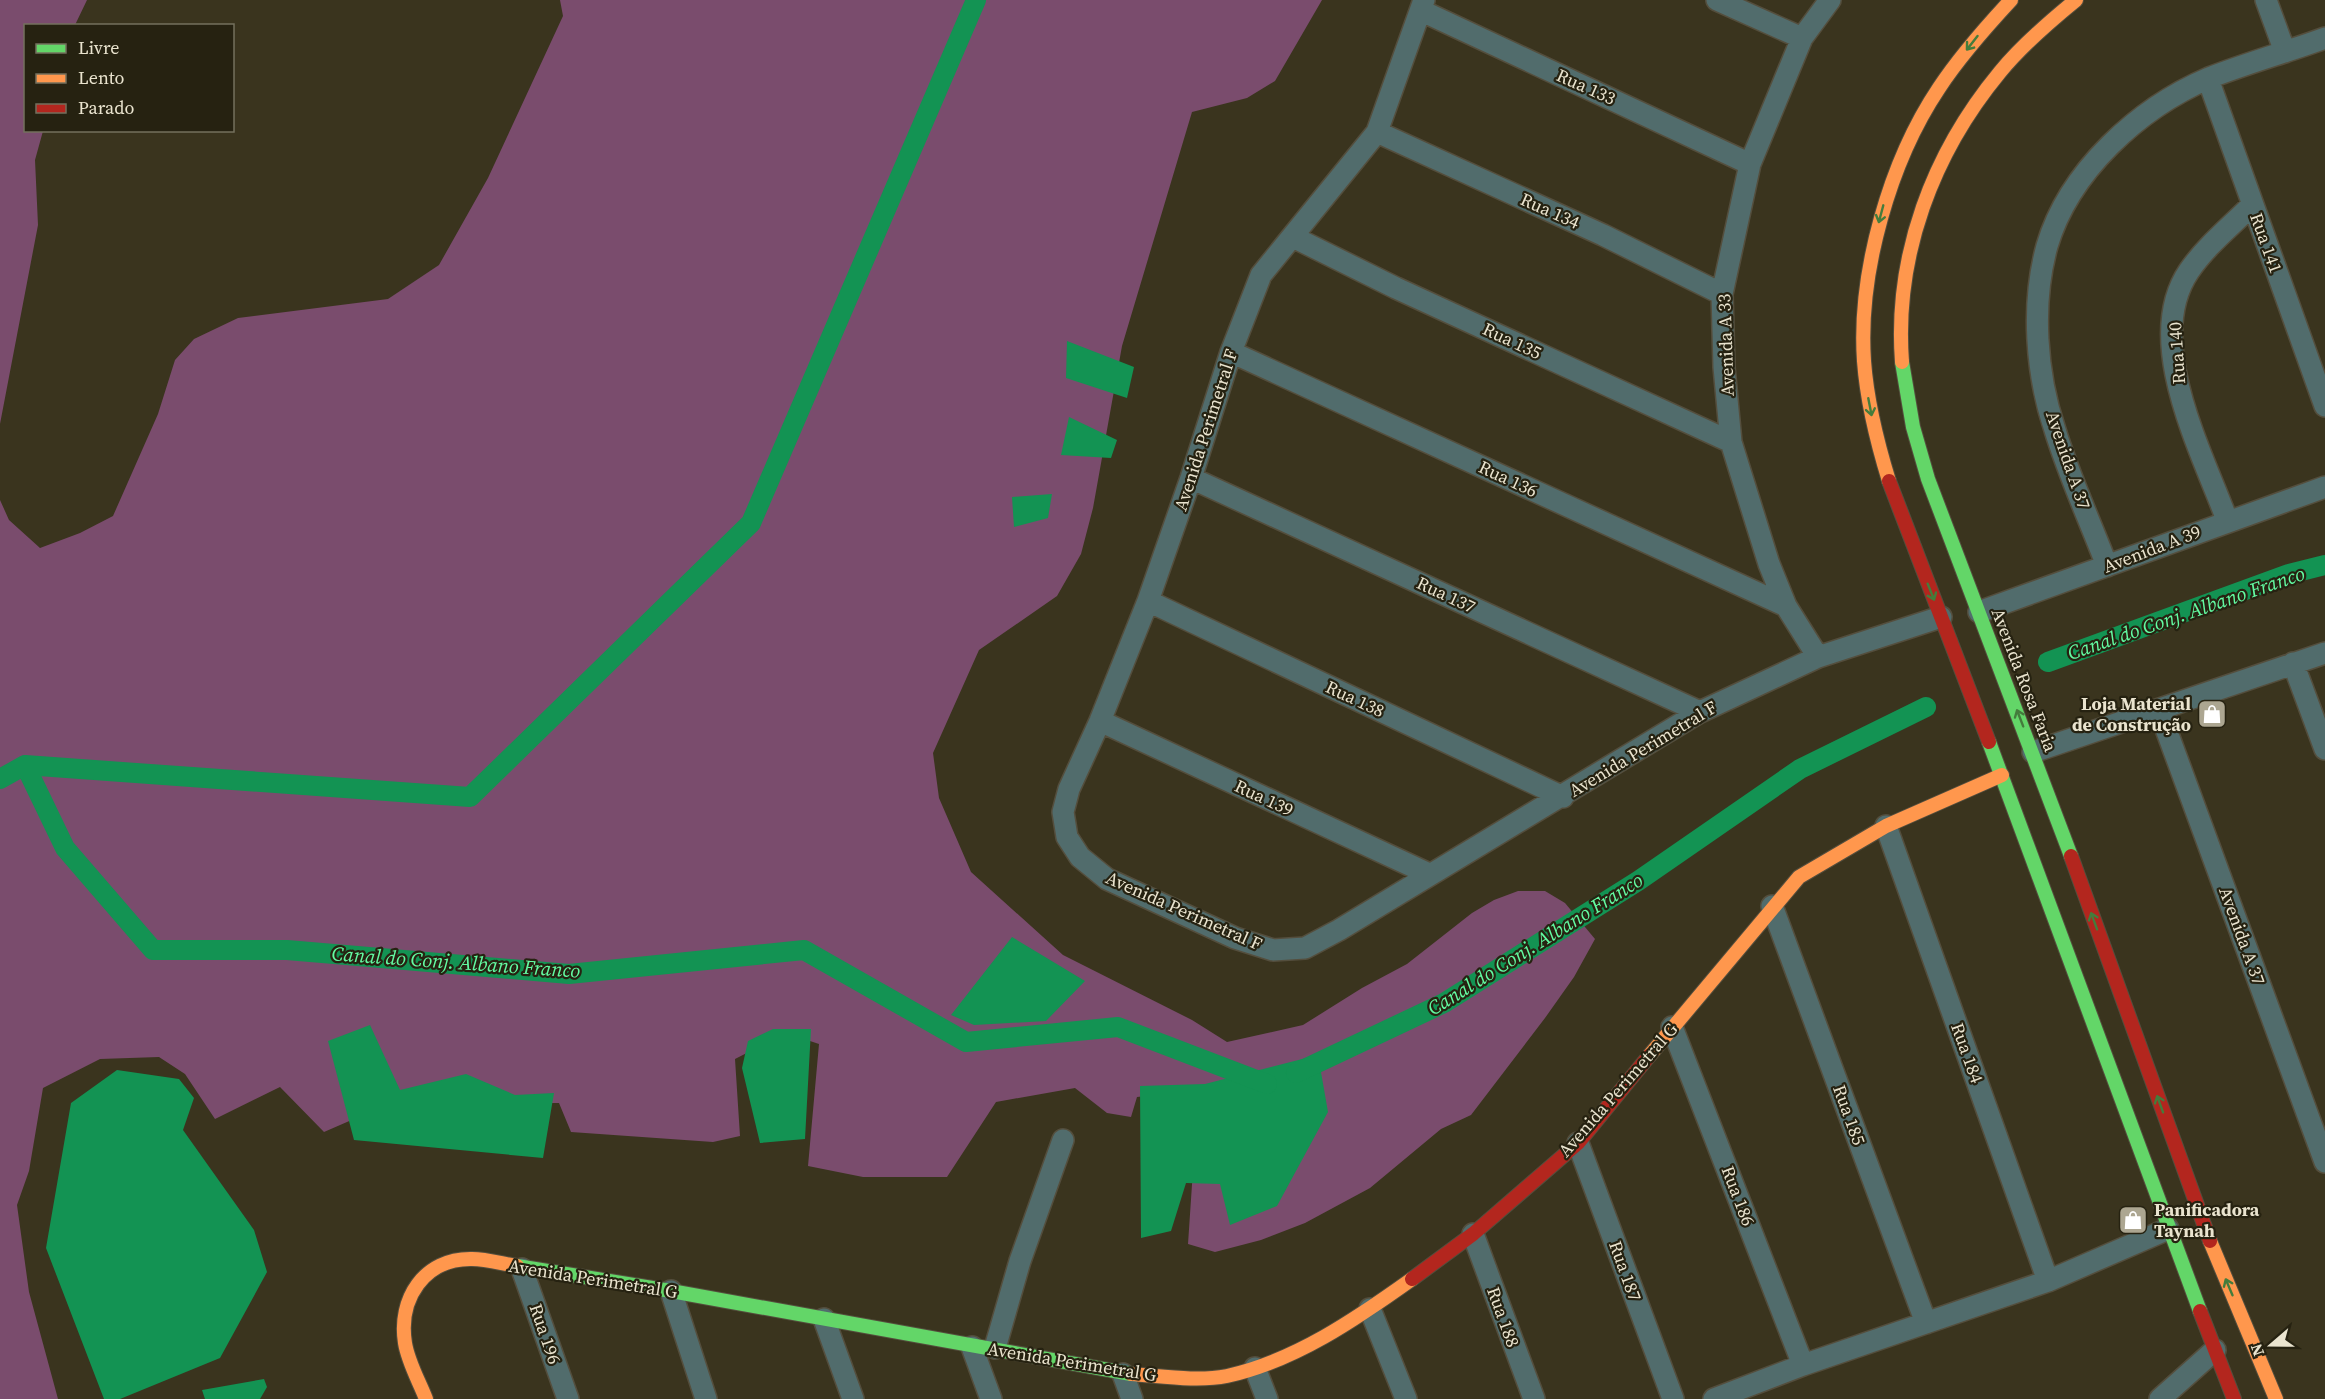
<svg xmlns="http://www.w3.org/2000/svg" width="2325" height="1399" font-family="'Source Serif 4',serif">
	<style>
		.green { fill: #7a4c6d }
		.water { fill: #139353 }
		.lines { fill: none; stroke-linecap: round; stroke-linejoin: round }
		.canal { stroke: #139353; stroke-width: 20 }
		.street-casing { stroke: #544e3d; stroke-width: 24 }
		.fast-casing { stroke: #544e3d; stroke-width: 16 }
		.slow-casing { stroke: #544e3d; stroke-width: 16 }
		.jam-casing { stroke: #544e3d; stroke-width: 16 }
		.street { stroke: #516c6c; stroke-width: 21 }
		.fast { stroke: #63d668; stroke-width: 14 }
		.slow { stroke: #ff974d; stroke-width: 14 }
		.jam { stroke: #b3261e; stroke-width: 14 }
		.oneway { stroke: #447c3c }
		.labels { text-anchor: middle; stroke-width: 4.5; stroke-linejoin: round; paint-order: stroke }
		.street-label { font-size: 18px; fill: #eae4cf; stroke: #262211 }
		.poi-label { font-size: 18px; font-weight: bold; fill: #eae4cf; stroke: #262211; text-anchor: end }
		.water-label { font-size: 20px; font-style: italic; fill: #63fba2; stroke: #262211 }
	</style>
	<rect width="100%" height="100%" fill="#3a341e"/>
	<path class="green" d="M0 0H87L75 25 26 26V130L43 131 35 160 38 225 0 424Z
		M560 0H1322L1275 81 1247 98 1192 112 1122 346 1093 508 1081 554 1057 596 979 650 933 753 939 798 971 872 1063 955 1192 1020 1227 1042 1303 1025 1362 988 1407 964 1472 913 1494 900 1518 891H1545L1565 903 1595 939 1574 977 1545 1018 1471 1115 1441 1129 1370 1188 1305 1223 1261 1240 1215 1252 1188 1244 1196 1125 1173 1093 1137 1097 1131 1117 1107 1113 1075 1088 996 1102 947 1177H863L808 1166 819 1044 786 1033 735 1059 740 1136 713 1142 571 1132 559 1103 393 1102 324 1132 280 1087 215 1119 185 1074 159 1057 100 1059 43 1088 29 1171 17 1205 29 1292 58 1399H0V500L9 520 40 548 80 533 113 516 158 414 175 360 194 339 238 318 388 299 439 265 488 178 563 16Z"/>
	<path class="water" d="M1067 341 1134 367 1127 398 1066 378Z
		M1069 417 1117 440 1111 458 1061 455Z
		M1052 494 1048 518 1014 527 1012 497Z
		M1012 937 1085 981 1046 1021 974 1025 951 1015Z
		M370 1025 400 1090 466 1074 515 1095 554 1093 543 1158 354 1140 328 1041Z
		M773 1029H811L805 1139 760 1143 742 1068 748 1041Z
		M1318 1055 1328 1112 1277 1206 1230 1225 1220 1184 1186 1183 1171 1231 1141 1238 1140 1086 1205 1084Z
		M117 1070 179 1079 194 1098 183 1130 254 1230 267 1272 220 1358 120 1399H104L46 1248 71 1103Z
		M264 1379 267 1387 260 1399H205L202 1390Z"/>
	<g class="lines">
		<path class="canal" d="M2048 662 2289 574 2325 565
			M25 765 65 848 153 950H287L569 974 804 950 966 1042 1118 1027 1267 1084
			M0 779 25 765 470 797 751 523 976 0
			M1296 1073 1444 1003 1638 881 1800 769 1926 707"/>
		<g class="street-casing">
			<path id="street" d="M1424 0 1377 132 1261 275 1231 352 1191 478 1148 601 1100 721 1069 789 1063 812 1067 837 1080 857 1107 879 1235 938 1273 950 1305 948 1339 930 1700 712 1818 657 1941 617
				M1717 0 1802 38
				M2266 0 2285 52
				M1422 11 1750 164
				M2208 79 2325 406
				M1377 132 1603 235 1722 294
				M1293 237 1396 288 1731 442
				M1231 352 1786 606
				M1191 478 1700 712
				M2227 520C2202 452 2142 340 2189 271 2206 246 2231 226 2252 205
				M2107 566C2090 521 2069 476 2055 430 2036 374 2031 304 2047 246 2069 171 2139 108 2209 78 2247 63 2287 52 2325 38
				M1148 601 1563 797
				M1979 612 2325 487
				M1818 657 1786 606 1769 564 1731 442 1724 367 1722 294 1750 164 1802 38 1830 0
				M2293 663 2325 749
				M2159 710 2325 1162
				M1100 721 1429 874
				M2033 752 2325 653
				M1886 826 2048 1281
				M1772 906 1926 1323
				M1672 1027 1803 1365
				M1578 1143 1673 1399
				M1473 1234 1534 1399
				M522 1269 568 1399
				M671 1291 706 1399
				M1370 1309 1406 1399
				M824 1319 853 1399
				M972 1347 991 1399
				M995 1348 1020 1261 1063 1140
				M1255 1368 1267 1399
				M1123 1374 1132 1399
				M1714 1399 1803 1365 2048 1281 2168 1229
				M2160 1399 2215 1350"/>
		</g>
		<g class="fast-casing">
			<path id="fast" d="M1902 362 1913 427 1928 479 2071 856
				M1989 742 2200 1311
				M517 1266 671 1291 1131 1374"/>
		</g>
		<g class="slow-casing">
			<path id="slow" d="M1902 362C1894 255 1933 153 2000 72 2022 45 2049 22 2076 0
				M1889 481C1877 442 1867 402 1864 361 1858 272 1890 161 1939 88 1960 56 1985 28 2011 0
				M1649 1056 1799 877 1886 826 2002 775
				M2210 1241 2276 1399
				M1131 1374C1161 1376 1197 1382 1227 1376 1295 1361 1356 1319 1412 1279
				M426 1399C419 1381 408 1362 405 1343 398 1299 424 1258 472 1259 487 1259 503 1264 517 1266"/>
		</g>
		<g class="jam-casing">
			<path id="jam" d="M1889 481 1989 742
				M2071 856 2210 1241
				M1412 1279 1473 1234 1578 1143 1649 1056
				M2200 1311 2234 1399"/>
		</g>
		<use href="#street" class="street"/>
		<use href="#fast" class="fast"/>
		<use href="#slow" class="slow"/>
		<use href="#jam" class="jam"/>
	</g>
	<defs><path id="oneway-shaft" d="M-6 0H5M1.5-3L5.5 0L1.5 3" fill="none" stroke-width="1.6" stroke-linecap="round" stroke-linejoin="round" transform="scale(1.5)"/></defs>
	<g class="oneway">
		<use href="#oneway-shaft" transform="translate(1972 43) rotate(128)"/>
		<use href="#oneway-shaft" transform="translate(1881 214) rotate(105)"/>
		<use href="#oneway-shaft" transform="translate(1870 407) rotate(79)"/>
		<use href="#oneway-shaft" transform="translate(1931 592) rotate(68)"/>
		<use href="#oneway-shaft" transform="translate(2020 718) rotate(-111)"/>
		<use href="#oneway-shaft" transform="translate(2094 921) rotate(-110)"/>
		<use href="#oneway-shaft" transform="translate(2160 1104) rotate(-110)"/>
		<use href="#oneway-shaft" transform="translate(2229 1287) rotate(-113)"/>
	</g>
	<defs>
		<g id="shop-square" transform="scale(1.5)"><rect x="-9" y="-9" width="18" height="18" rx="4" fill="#aca691" stroke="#262211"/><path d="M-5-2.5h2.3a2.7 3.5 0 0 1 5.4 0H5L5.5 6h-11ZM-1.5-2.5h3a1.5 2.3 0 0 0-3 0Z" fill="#fff"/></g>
	</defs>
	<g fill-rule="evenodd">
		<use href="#shop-square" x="2212" y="714"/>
		<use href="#shop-square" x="2133" y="1220"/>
	</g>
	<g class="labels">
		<g class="street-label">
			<text transform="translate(1586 87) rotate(24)" y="6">Rua 133</text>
			<text transform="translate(1550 211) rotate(24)" y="6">Rua 134</text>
			<text transform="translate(2266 243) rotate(70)" y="6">Rua 141</text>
			<text transform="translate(1512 341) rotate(25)" y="6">Rua 135</text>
			<text transform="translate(1726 345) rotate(-92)" y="6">Avenida A 33</text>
			<text transform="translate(2177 353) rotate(-94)" y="6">Rua 140</text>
			<text transform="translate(1206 430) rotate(-72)" y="6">Avenida Perimetral F</text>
			<text transform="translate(2068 460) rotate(71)" y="6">Avenida A 37</text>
			<text transform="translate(1508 479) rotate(25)" y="6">Rua 136</text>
			<text transform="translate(2152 549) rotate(-21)" y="6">Avenida A 39</text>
			<text transform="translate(1446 595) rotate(25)" y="6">Rua 137</text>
			<text transform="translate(2024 680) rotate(69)" y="6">Avenida Rosa Faria</text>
			<text transform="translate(1355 699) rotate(25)" y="6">Rua 138</text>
			<text transform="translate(1643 749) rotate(-31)" y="6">Avenida Perimetral F</text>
			<text transform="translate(1264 798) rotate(25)" y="6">Rua 139</text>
			<text transform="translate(1184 911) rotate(24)" y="6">Avenida Perimetral F</text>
			<text transform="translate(2242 936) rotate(70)" y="6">Avenida A 37</text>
			<text transform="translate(1967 1053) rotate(70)" y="6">Rua 184</text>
			<text transform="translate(1618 1090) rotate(-49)" y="6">Avenida Perimetral G</text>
			<text transform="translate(1849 1115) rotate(70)" y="6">Rua 185</text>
			<text transform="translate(1738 1196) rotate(69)" y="6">Rua 186</text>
			<text transform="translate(1625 1271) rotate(70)" y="6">Rua 187</text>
			<text transform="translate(593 1279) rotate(9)" y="6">Avenida Perimetral G</text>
			<text transform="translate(1503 1317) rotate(70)" y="6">Rua 188</text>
			<text transform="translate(545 1334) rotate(71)" y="6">Rua 196</text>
			<text transform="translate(1072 1362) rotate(9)" y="6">Avenida Perimetral G</text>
		</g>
		<g class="poi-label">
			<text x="2191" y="710">Loja Material<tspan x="2191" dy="21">de Construção</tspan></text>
			<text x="2154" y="1216" text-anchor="start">Panificadora<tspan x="2154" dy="21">Taynah</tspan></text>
		</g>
		<g class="water-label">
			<text transform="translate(2186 613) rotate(-19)" y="7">Canal do Conj. Albano Franco</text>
			<text transform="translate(1535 944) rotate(-32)" y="7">Canal do Conj. Albano Franco</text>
			<text transform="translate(456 962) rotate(4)" y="7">Canal do Conj. Albano Franco</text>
		</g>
	</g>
	<rect x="24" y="24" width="210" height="108" fill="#262211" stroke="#74705d" stroke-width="1.5"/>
	<rect x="36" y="44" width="30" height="9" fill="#63d668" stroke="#74705d" stroke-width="1.5"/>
	<text x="78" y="54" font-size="18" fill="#eae4cf">Livre</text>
	<rect x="36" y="74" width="30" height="9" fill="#ff974d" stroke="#74705d" stroke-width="1.5"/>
	<text x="78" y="84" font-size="18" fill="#eae4cf">Lento</text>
	<rect x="36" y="104" width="30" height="9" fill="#b3261e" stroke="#74705d" stroke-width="1.5"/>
	<text x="78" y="114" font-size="18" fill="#eae4cf">Parado</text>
	<g transform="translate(2271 1345) rotate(250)" stroke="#262211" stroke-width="4.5" paint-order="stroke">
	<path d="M0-4.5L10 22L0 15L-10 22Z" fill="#eae4cf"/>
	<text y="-9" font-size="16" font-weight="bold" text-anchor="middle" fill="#eae4cf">N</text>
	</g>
</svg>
